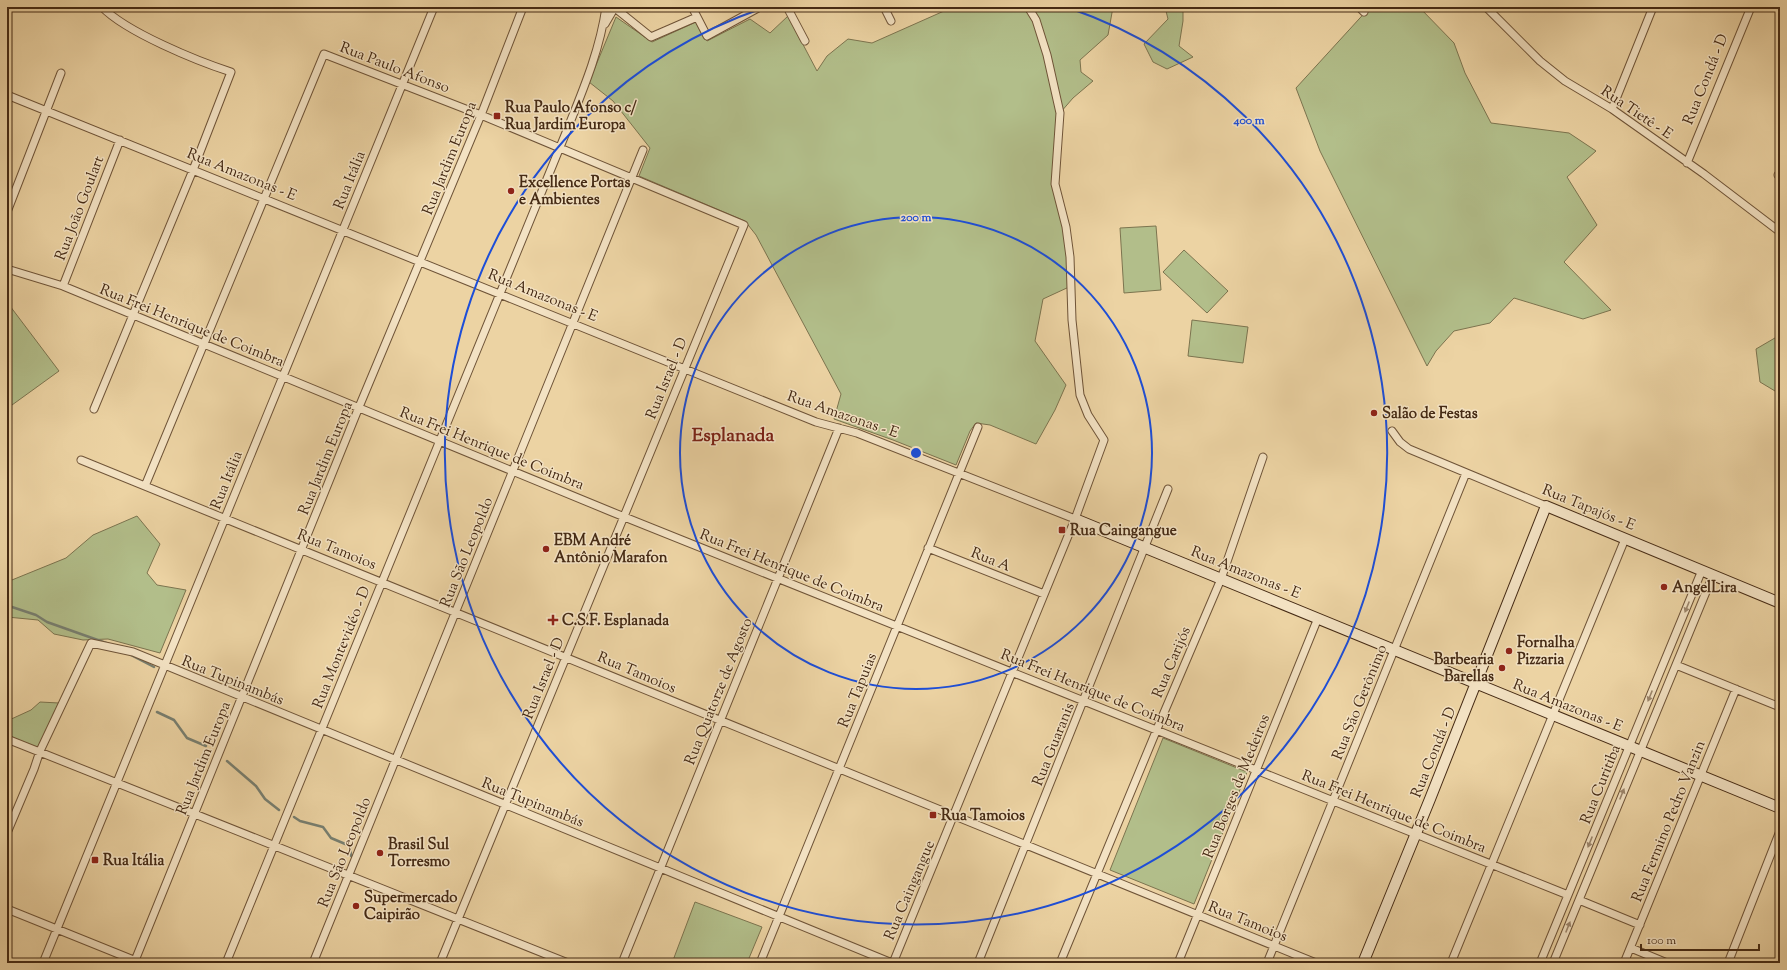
<svg xmlns="http://www.w3.org/2000/svg" width="1787" height="970" font-family="'Sorts Mill Goudy',serif">
	<style>
		.green { fill: #b2be8a; stroke: #7c744f }
		.lines { fill: none; stroke-linecap: round; stroke-linejoin: round }
		.stream { stroke: #787f70; stroke-width: 2.5 }
		.street-casing { stroke: #6f5438; stroke-width: 9 }
		.secondary-casing { stroke: #452a14; stroke-width: 12 }
		.street { stroke: #f3e2c3; stroke-width: 7 }
		.secondary { stroke: #f3e2c3; stroke-width: 10 }
		.oneway { fill: #9c866c }
		.ring { fill: none; stroke: #1d4ed8; stroke-width: 2 }
		.poi-dot { fill: #8f2418; stroke: #f3e2c3; stroke-width: 1.5 }
		.labels { text-anchor: middle; stroke-width: 3; stroke-linejoin: round; paint-order: stroke }
		.street-label { font-size: 15px; fill: #452a14; stroke: #f3e2c3 }
		.poi-label { font-size: 15px; font-weight: bold; fill: #452a14; stroke: #f3e2c3; text-anchor: start }
		.district-label { font-size: 19px; font-weight: bold; fill: #7a1f14; stroke: #f3e2c3 }
		.centre { fill: #1d4ed8; stroke: #f3e2c3; stroke-width: 2 }
		.ring-label { font-size: 12px; text-anchor: middle; font-weight: bold; fill: #1d4ed8; stroke: #f3e2c3; stroke-width: 3; stroke-linejoin: round; paint-order: stroke }
	</style>
	<rect width="100%" height="100%" fill="#ecd3a3"/>
	<filter id="stains"><feTurbulence type="fractalNoise" baseFrequency=".005" numOctaves="4"/><feColorMatrix values="0 0 0 0 .2 0 0 0 0 .09 0 0 0 0 .02 0 0 0 .5 -.17"/></filter>
	<radialGradient id="worn" r=".72"><stop offset=".6" stop-color="#630" stop-opacity="0"/><stop offset="1" stop-color="#630" stop-opacity=".3"/></radialGradient>
	<path class="green" d="M953 7H1113L1108 35 1080 60 1081 72 1093 81 1073 98 1060 113 1055 184 1066 227 1069 287 1043 299 1035 341 1066 385 1055 410 1036 444 990 425 976 423 970 431 956 465 893 440 834 419 841 394 756 235 745 221 639 176 650 148 613 101 589 82 616 17 652 42 696 22 707 41 750 19 770 33 788 16 817 71 827 56 848 39 872 43Z
		M1165 7H1183V21L1179 46 1193 57 1167 69 1153 62 1144 44 1168 19Z
		M1370 7H1419L1454 43 1465 73 1491 123 1569 133 1596 151 1567 177 1597 225 1564 262 1611 310 1583 319 1514 298 1490 323 1454 331 1436 351 1427 366 1320 151 1296 88Z
		M1156 226 1161 290 1124 293 1120 228Z
		M1184 250 1228 291 1207 313 1163 272Z
		M10 306 59 371 12 405 7 398V308Z
		M1192 320 1248 327 1243 363 1188 356Z
		M1780 335V394L1760 382 1756 349Z
		M137 516 160 544 147 573 157 585 186 590 160 653 108 639 83 640 54 634 38 620 7 617V582L66 558 93 535Z
		M40 702 59 703 38 748 7 737V721L31 710Z
		M1163 738 1247 772 1194 904 1110 870Z
		M695 902 762 927 747 963H672Z"/>
	<g class="lines">
		<path class="stream" d="M7 609 12 607 36 615 47 622 109 644
			M129 654 154 667
			M157 712 174 720 187 738 206 746
			M227 761 256 786 265 799 279 810
			M294 817 300 821 323 827 331 838 350 846 351 856"/>
		<g class="street-casing">
			<path id="street" d="M692 7 707 36 760 7
				M787 7 805 41
				M884 7 891 21
				M1359 7 1364 12
				M1486 7 1540 61 1565 81 1612 109 1704 174 1780 232
				M615 8 651 37 697 17
				M605 24 615 7
				M7 95 816 422 857 433 1075 519
				M1612 109 1653 7
				M1687 163 1751 7
				M1778 175H1780
				M7 212 61 73
				M7 269 63 286 612 512 1568 895
				M63 286 120 140
				M94 409 193 170 231 72C197 61 126 32 102 7
				M1392 431 1400 442 1409 449 1546 506
				M81 460 1316 963
				M145 486 324 54 481 115 744 225 440 963
				M928 548 1044 594
				M1676 665 1780 707
				M7 739 568 963
				M7 833 34 769 40 751 91 643 133 652 892 963
				M1579 900 1640 925
				M7 909 141 963
				M1631 948 1667 963
				M43 963 434 7
				M134 963 359 407 481 115 523 7
				M226 963 567 130C583 90 600 50 606 7
				M313 963 643 150
				M622 963 839 428
				M760 963 978 427
				M893 963 1075 519 1104 440 1088 415 1080 395 1072 320 1070 257 1066 227 1055 184 1060 113 1047 55 1036 20 1028 7
				M978 963 1168 489
				M1060 963 1157 729 1221 579 1263 457
				M1178 963 1318 618
				M1267 963 1466 473
				M1451 963 1625 539
				M1540 963 1702 570
				M1553 963 1713 575
				M1624 963 1736 689
				M1728 963 1780 831"/>
		</g>
		<g class="secondary-casing">
			<path id="secondary" d="M1075 519 1780 808
				M1363 963 1430 799 1546 506 1780 603"/>
		</g>
		<use href="#street" class="street"/>
		<use href="#secondary" class="secondary"/>
	</g>
	<defs><path id="oneway-solid" d="M-6-.8H1V-3.2L6.5 0L1 3.2V.8H-6Z"/></defs>
	<g class="oneway">
		<use href="#oneway-solid" transform="translate(1687 607) rotate(112)"/>
		<use href="#oneway-solid" transform="translate(1650 696) rotate(112)"/>
		<use href="#oneway-solid" transform="translate(1622 794) rotate(-68)"/>
		<use href="#oneway-solid" transform="translate(1590 842) rotate(112)"/>
		<use href="#oneway-solid" transform="translate(1568 927) rotate(-68)"/>
	</g>
	<g class="ring">
		<circle cx="916" cy="453" r="236"/>
		<path d="M1069 8A471 471 0 1 1 763 8"/>
	</g>
	<g class="poi-dot">
		<rect x="493" y="112" width="8" height="8" rx="2"/>
		<circle cx="511" cy="191" r="4"/>
		<circle cx="1374" cy="413" r="4"/>
		<rect x="1058" y="526" width="8" height="8" rx="2"/>
		<circle cx="546" cy="549" r="4"/>
		<circle cx="1664" cy="587" r="4"/>
		<path d="M551 614h4v4h4v4h-4v4h-4v-4h-4v-4h4z"/>
		<circle cx="1509" cy="651" r="4"/>
		<circle cx="1502" cy="668" r="4"/>
		<rect x="929" y="811" width="8" height="8" rx="2"/>
		<circle cx="380" cy="853" r="4"/>
		<rect x="91" y="856" width="8" height="8" rx="2"/>
		<circle cx="356" cy="906" r="4"/>
	</g>
	<g class="labels">
		<g class="street-label">
			<text transform="translate(395 67) rotate(21)" y="5">Rua Paulo Afonso</text>
			<text transform="translate(1705 79) rotate(-68)" y="5">Rua Condá - D</text>
			<text transform="translate(1637 112) rotate(34)" y="5">Rua Tietê - E</text>
			<text transform="translate(449 158) rotate(-68)" y="5">Rua Jardim Europa</text>
			<text transform="translate(242 174) rotate(22)" y="5">Rua Amazonas - E</text>
			<text transform="translate(349 180) rotate(-68)" y="5">Rua Itália</text>
			<text transform="translate(79 208) rotate(-69)" y="5">Rua João Goulart</text>
			<text transform="translate(543 295) rotate(22)" y="5">Rua Amazonas - E</text>
			<text transform="translate(192 325) rotate(22)" y="5">Rua Frei Henrique de Coimbra</text>
			<text transform="translate(666 378) rotate(-68)" y="5">Rua Israel - D</text>
			<text transform="translate(843 414) rotate(19)" y="5">Rua Amazonas - E</text>
			<text transform="translate(492 448) rotate(22)" y="5">Rua Frei Henrique de Coimbra</text>
			<text transform="translate(325 458) rotate(-68)" y="5">Rua Jardim Europa</text>
			<text transform="translate(226 480) rotate(-68)" y="5">Rua Itália</text>
			<text transform="translate(1589 507) rotate(22)" y="5">Rua Tapajós - E</text>
			<text transform="translate(337 549) rotate(22)" y="5">Rua Tamoios</text>
			<text transform="translate(466 552) rotate(-68)" y="5">Rua São Leopoldo</text>
			<text transform="translate(991 559) rotate(22)" y="5">Rua A</text>
			<text transform="translate(792 570) rotate(22)" y="5">Rua Frei Henrique de Coimbra</text>
			<text transform="translate(1246 572) rotate(22)" y="5">Rua Amazonas - E</text>
			<text transform="translate(341 647) rotate(-68)" y="5">Rua Montevidéo - D</text>
			<text transform="translate(1171 662) rotate(-67)" y="5">Rua Carijós</text>
			<text transform="translate(637 672) rotate(23)" y="5">Rua Tamoios</text>
			<text transform="translate(543 678) rotate(-68)" y="5">Rua Israel - D</text>
			<text transform="translate(233 680) rotate(22)" y="5">Rua Tupinambás</text>
			<text transform="translate(857 690) rotate(-68)" y="5">Rua Tapuias</text>
			<text transform="translate(1093 690) rotate(22)" y="5">Rua Frei Henrique de Coimbra</text>
			<text transform="translate(718 691) rotate(-68)" y="5">Rua Quatorze de Agosto</text>
			<text transform="translate(1359 702) rotate(-68)" y="5">Rua São Gerônimo</text>
			<text transform="translate(1568 705) rotate(22)" y="5">Rua Amazonas - E</text>
			<text transform="translate(1053 744) rotate(-68)" y="5">Rua Guaranis</text>
			<text transform="translate(1433 752) rotate(-68)" y="5">Rua Condá - D</text>
			<text transform="translate(203 758) rotate(-68)" y="5">Rua Jardim Europa</text>
			<text transform="translate(1600 784) rotate(-68)" y="5">Rua Curitiba</text>
			<text transform="translate(1236 786) rotate(-68)" y="5">Rua Borges de Medeiros</text>
			<text transform="translate(533 802) rotate(22)" y="5">Rua Tupinambás</text>
			<text transform="translate(1394 811) rotate(22)" y="5">Rua Frei Henrique de Coimbra</text>
			<text transform="translate(1668 821) rotate(-68)" y="5">Rua Fermino Pedro Vanzin</text>
			<text transform="translate(344 852) rotate(-68)" y="5">Rua São Leopoldo</text>
			<text transform="translate(909 890) rotate(-67)" y="5">Rua Caingangue</text>
			<text transform="translate(1248 921) rotate(22)" y="5">Rua Tamoios</text>
		</g>
		<g class="poi-label">
			<text x="505" y="112">Rua Paulo Afonso c/<tspan x="505" dy="17">Rua Jardim Europa</tspan></text>
			<text x="519" y="187">Excellence Portas<tspan x="519" dy="17">e Ambientes</tspan></text>
			<text x="1382" y="418">Salão de Festas</text>
			<text x="1070" y="535">Rua Caingangue</text>
			<text x="554" y="545">EBM André<tspan x="554" dy="17">Antônio Marafon</tspan></text>
			<text x="1672" y="592">AngelLira</text>
			<text x="562" y="625">C.S.F. Esplanada</text>
			<text x="1517" y="647">Fornalha<tspan x="1517" dy="17">Pizzaria</tspan></text>
			<text x="1494" y="664" text-anchor="end">Barbearia<tspan x="1494" dy="17">Barellas</tspan></text>
			<text x="941" y="820">Rua Tamoios</text>
			<text x="388" y="849">Brasil Sul<tspan x="388" dy="17">Torresmo</tspan></text>
			<text x="103" y="865">Rua Itália</text>
			<text x="364" y="902">Supermercado<tspan x="364" dy="17">Caipirão</tspan></text>
		</g>
		<g class="district-label">
			<text x="733" y="441">Esplanada</text>
		</g>
	</g>
	<circle cx="916" cy="453" r="6" class="centre"/>
	<g class="ring-label">
		<text x="1249" y="124">400 m</text>
		<text x="916" y="221">200 m</text>
	</g>
	<rect width="1787" height="970" fill="none" stroke="#ecd3a3" stroke-width="24"/>
	<rect x="8" y="8" width="1771" height="954" fill="none" stroke="#452a14" stroke-width="2"/>
	<rect x="12" y="12" width="1763" height="946" fill="none" stroke="#452a14"/>
	<path d="M1641 944v6h118v-6" fill="none" stroke="#452a14" stroke-width="2"/>
	<text x="1647" y="944" font-size="12" fill="#452a14" stroke="#f3e2c3" stroke-width="3" paint-order="stroke">100 m</text>
	<rect width="100%" height="100%" filter="url(#stains)"/>
	<rect width="100%" height="100%" fill="url(#worn)"/>
</svg>
